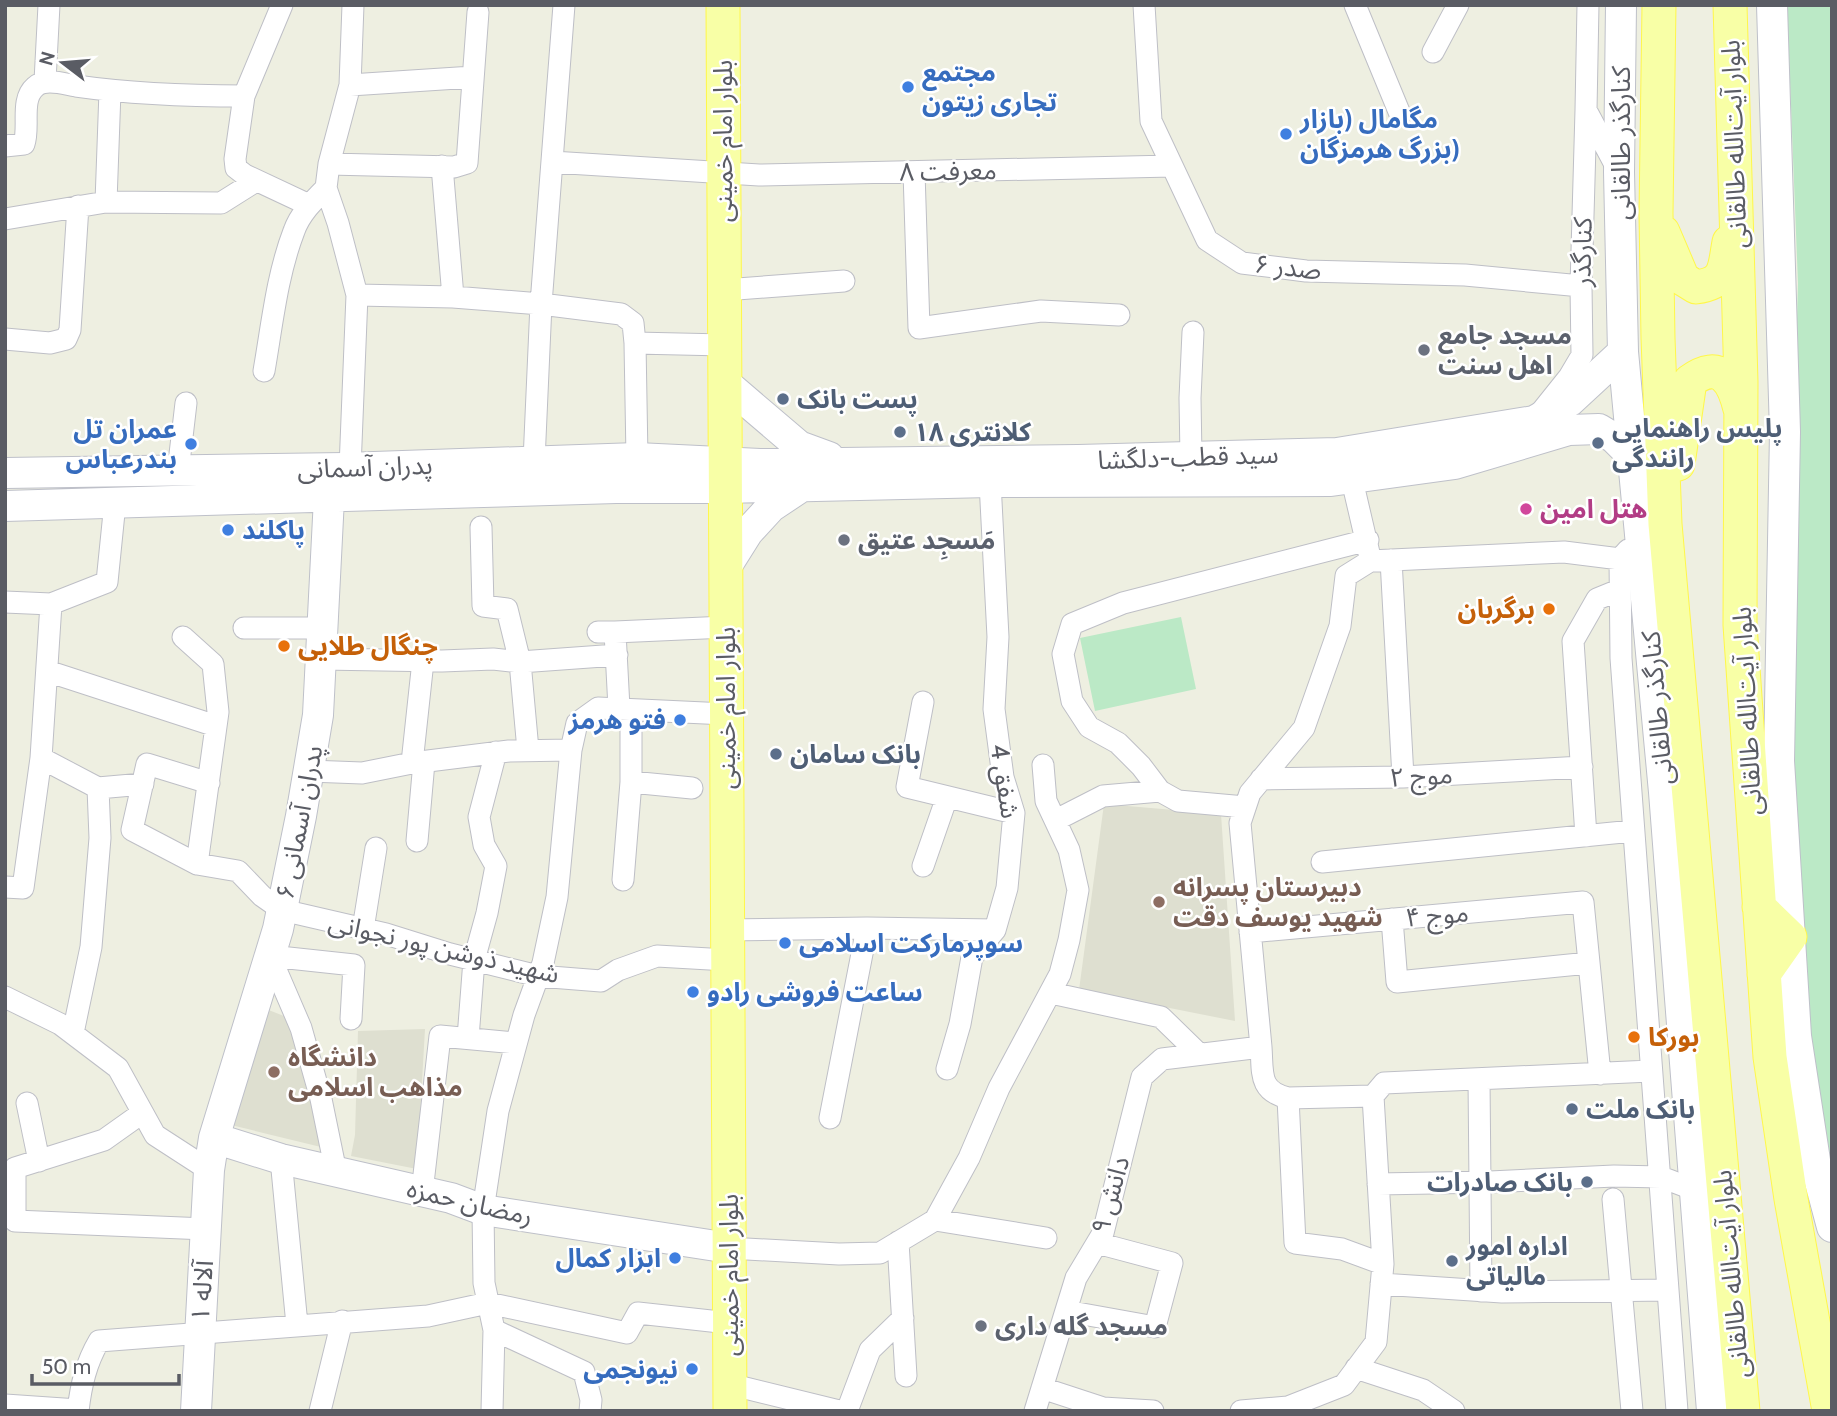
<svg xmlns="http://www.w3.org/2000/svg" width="1837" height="1416" font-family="Cabin,'Noto Sans Arabic',sans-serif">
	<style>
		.education { fill: #dedfd0 }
		.green { fill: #bbe9c6 }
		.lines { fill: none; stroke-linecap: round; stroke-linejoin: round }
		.street-casing { stroke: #bebfc6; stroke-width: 23 }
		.secondary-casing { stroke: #bec0c9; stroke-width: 32 }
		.primary-casing { stroke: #fff74a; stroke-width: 35 }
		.street { stroke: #fff; stroke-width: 21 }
		.secondary { stroke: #fff; stroke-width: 30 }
		.primary { stroke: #f8ffa6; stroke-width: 33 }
		.shop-dot { fill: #3f7fe0; stroke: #fff; stroke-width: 2.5 }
		.worship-dot { fill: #6b7280; stroke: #fff; stroke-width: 2.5 }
		.service-dot { fill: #5c6f8a; stroke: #fff; stroke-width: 2.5 }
		.hotel-dot { fill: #d1479c; stroke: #fff; stroke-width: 2.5 }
		.food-dot { fill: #e8710a; stroke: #fff; stroke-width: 2.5 }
		.education-dot { fill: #8d6e63; stroke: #fff; stroke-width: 2.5 }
		.labels { text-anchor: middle; stroke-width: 5; stroke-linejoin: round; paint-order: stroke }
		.shop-label { font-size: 26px; font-weight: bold; fill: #366cbe; stroke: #fff; text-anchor: start }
		.street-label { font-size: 26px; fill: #5a5c64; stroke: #fff }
		.worship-label { font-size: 26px; font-weight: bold; fill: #5b616d; stroke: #fff; text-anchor: start }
		.service-label { font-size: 26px; font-weight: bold; fill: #4e5e75; stroke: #fff; text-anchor: start }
		.hotel-label { font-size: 26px; font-weight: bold; fill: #b23c85; stroke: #fff; text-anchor: start }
		.food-label { font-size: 26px; font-weight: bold; fill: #c56008; stroke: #fff; text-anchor: start }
		.education-label { font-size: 26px; font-weight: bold; fill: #785e54; stroke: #fff; text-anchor: start }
	</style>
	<rect width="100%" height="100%" fill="#eeefe1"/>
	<path class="education" d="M1104 804 1221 814 1235 1021 1079 990Z
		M261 1007 289 1018 325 1148 231 1125Z
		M425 1029 417 1169 351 1156 355 1135 358 1031Z"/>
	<path class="green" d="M1787 5H1832V1185L1808 1041 1794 840 1792 497 1798 283Z
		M1181 617 1196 689 1095 711 1080 638Z"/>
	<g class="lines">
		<g class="street-casing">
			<path id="street" d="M1144 5 1151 121 1207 240 1242 263 1306 271 1465 275 1581 286
				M1355 5 1400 114
				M1588 5 1586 110 1618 170
				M1433 52 1458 5
				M45 81 49 5
				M350 85 473 77
				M244 96 235 159 236 168 245 175 309 205
				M5 146 24 144C30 127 20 100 35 87 45 77 64 84 76 86 132 94 188 96 244 96L282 5
				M552 162 759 175 1172 166
				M329 164 454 167 467 163 478 12
				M442 166 453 297
				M914 172 919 328 1041 311 1119 315
				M106 202 110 91
				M5 219 106 202 221 203 256 181
				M724 290 844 281
				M357 295 453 297 541 304 621 314 633 323 635 343 724 345
				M5 339 50 343 66 339 70 330 78 206
				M635 343 637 458
				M264 371C272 325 277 275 294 231 300 214 313 201 326 188
				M1541 412 1569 377 1582 355 1581 286 1586 110
				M1191 457 1190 398 1193 332
				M534 461 541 304 564 5
				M350 468 357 295 338 223 326 188 329 164 350 85 353 5
				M178 471 186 403
				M1352 480 1369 553
				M481 527 483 606 507 609 520 662 528 750
				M1628 550 1620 559 1621 658 1677 1411
				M1391 560 1403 777
				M5 602 51 604 107 582 115 503
				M244 628H323
				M598 632H615L619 708
				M615 632 726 627
				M183 637 213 664 218 712 197 864
				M321 659 442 661 493 659 520 662 617 655
				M47 671 216 726
				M923 702 907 787 1014 813
				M41 758 98 788 100 838 91 947 73 1033
				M412 763 423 661
				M309 771 362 773 412 763 509 751 571 750
				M1261 779 1403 777 1582 767
				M631 782 692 788
				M209 783 147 764 132 830 197 864 238 871 262 896 282 910 386 934 450 954 538 976 601 981 618 970 657 956 727 960
				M98 788 143 784
				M1245 807 1178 801 1160 791 1141 766 1118 743 1089 727 1072 701 1063 654 1072 624 1123 603 1368 540
				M1056 820 1103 796 1160 791
				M1586 836 1573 641 1597 599 1619 590
				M417 841 424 762
				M1322 862 1633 831
				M923 866 947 797
				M623 880 631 782V710
				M5 887 23 888 41 758 51 604
				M1392 919 1397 982 1589 963
				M363 929 376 848
				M727 930 867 928 995 930
				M1250 932 1583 902 1600 1074
				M1051 993 1161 1017 1199 1054
				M5 997 60 1024 118 1068 155 1135 209 1170
				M468 1038 474 960 487 913 496 866 484 845 479 817 496 752
				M947 1069 960 1024 972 957 995 930 1007 888 1014 813 1003 777 994 709 998 637 990 482
				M1479 1079 1481 1291
				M1373 1096 1384 1083 1651 1071
				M1288 1098 1295 1243 1342 1249 1383 1264
				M27 1103 39 1161
				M142 1113 104 1140 15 1168V1221L206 1229
				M830 1118 867 928
				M281 1159 297 1325
				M336 1172 321 1099 301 1028 270 956 354 965 351 1019
				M1378 1184 1490 1182 1614 1176 1661 1177 1695 1190
				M422 1192 440 1036 516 1043
				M1613 1199 1632 1411
				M935 1220 1046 1238
				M898 1242 906 1376
				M729 1248 839 1254 880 1253 935 1220 969 1158 999 1088 1060 974 1069 940 1078 890 1069 850 1046 801 1043 765
				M1381 1284 1502 1292 1668 1290
				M1066 1311 1155 1327 1172 1263 1097 1243
				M494 1330 584 1372 591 1400 590 1411
				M1356 1368 1423 1390 1454 1411
				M729 1384 839 1411
				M1042 1388 1103 1408 1153 1411
				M5 1405 78 1410
				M78 1411C81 1385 86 1363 99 1341L428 1316 488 1303 627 1333 638 1313 729 1323
				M320 1411 342 1321
				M492 1411 494 1330 484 1283 483 1210 498 1111 524 1015 543 963 557 897 571 750 577 723 598 708 726 714
				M847 1411 870 1350 903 1318
				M1035 1411 1076 1278 1103 1233 1142 1077 1162 1059 1261 1047 1240 823 1250 793 1304 728 1340 626 1346 576 1370 561 1564 552 1620 559
				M1241 1411 1288 1407 1344 1385 1376 1342 1383 1264 1373 1096 1288 1098C1258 1091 1263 1072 1261 1047"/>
		</g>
		<g class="secondary-casing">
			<path id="secondary" d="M1621 5 1619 172 1623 352 1664 792 1712 1411
				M1772 5 1785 432 1779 761 1796 1036 1816 1167 1832 1227
				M724 382 799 446 829 457
				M5 473 345 468 637 458 760 464 1078 460 1337 453 1534 421 1570 401 1623 352
				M5 506 616 488H725L990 482 1331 481 1455 464 1569 430 1599 429 1614 438 1632 456
				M726 567 748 532 771 507 804 485
				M214 1138 281 1159 451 1198 483 1210 729 1248
				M196 1411 209 1170 214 1138 278 929 301 816 318 715 329 498"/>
		</g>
		<g class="primary-casing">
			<path id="primary" d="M723 5 730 1411
				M1659 5 1656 213 1658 338 1665 524 1743 1411
				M1730 5 1741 382 1740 625 1770 1057 1791 1199 1829 1411
				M1663 232 1683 279 1696 287C1727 283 1724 268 1729 242
				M1678 464 1690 381C1720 359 1733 380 1740 409
				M1759 907 1790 937 1764 974"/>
		</g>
		<use href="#street" class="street"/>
		<use href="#secondary" class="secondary"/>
		<use href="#primary" class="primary"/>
	</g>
	<g class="shop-dot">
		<circle cx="908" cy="87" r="7"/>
		<circle cx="1286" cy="134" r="7"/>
		<circle cx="191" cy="444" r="7"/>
		<circle cx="228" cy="530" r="7"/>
		<circle cx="680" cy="720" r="7"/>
		<circle cx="785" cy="943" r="7"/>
		<circle cx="693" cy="992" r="7"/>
		<circle cx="675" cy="1258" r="7"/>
		<circle cx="692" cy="1369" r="7"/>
	</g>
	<g class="worship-dot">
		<circle cx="1424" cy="350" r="7"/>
		<circle cx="844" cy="540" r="7"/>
		<circle cx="981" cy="1326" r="7"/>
	</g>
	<g class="service-dot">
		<circle cx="783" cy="399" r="7"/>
		<circle cx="900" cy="432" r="7"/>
		<circle cx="1598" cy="443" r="7"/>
		<circle cx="776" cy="754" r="7"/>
		<circle cx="1572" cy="1109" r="7"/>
		<circle cx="1587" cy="1182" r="7"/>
		<circle cx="1452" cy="1261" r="7"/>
	</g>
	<circle class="hotel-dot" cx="1526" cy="509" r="7"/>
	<g class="food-dot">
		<circle cx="1549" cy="609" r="7"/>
		<circle cx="284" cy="646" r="7"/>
		<circle cx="1634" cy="1037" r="7"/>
	</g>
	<g class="education-dot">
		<circle cx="1159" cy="902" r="7"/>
		<circle cx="274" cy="1072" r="7"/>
	</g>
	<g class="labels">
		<g class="shop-label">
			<text x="922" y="81">مجتمع<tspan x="922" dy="30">تجاری زیتون</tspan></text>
			<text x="1300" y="128">مگامال (بازار<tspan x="1300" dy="30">بزرگ هرمزگان)</tspan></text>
			<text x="177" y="438" text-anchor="end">عمران تل<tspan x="177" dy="30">بندرعباس</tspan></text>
			<text x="242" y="539">پاکلند</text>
			<text x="666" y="729" text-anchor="end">فتو هرمز</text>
			<text x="799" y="952">سوپرمارکت اسلامی</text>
			<text x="707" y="1001">ساعت فروشی رادو</text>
			<text x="661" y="1267" text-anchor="end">ابزار کمال</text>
			<text x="678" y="1378" text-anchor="end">نیونجمی</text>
		</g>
		<g class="street-label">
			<text transform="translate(723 141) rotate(-90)" y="9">بلوار امام خمینی</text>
			<text transform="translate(1621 143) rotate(-90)" y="9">کنارگذر طالقانی</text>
			<text transform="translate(1734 144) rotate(-92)" y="9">بلوار آیت‌الله طالقانی</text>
			<text transform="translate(948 171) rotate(-1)" y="9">معرفت ۸</text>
			<text transform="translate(1582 252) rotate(-89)" y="9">کنارگذر</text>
			<text transform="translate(1288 267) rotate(6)" y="9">صدر ۶</text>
			<text transform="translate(1188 457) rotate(-2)" y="9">سید قطب-دلگشا</text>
			<text transform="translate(365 467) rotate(-2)" y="9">پدران آسمانی</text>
			<text transform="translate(726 708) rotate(-90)" y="9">بلوار امام خمینی</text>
			<text transform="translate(1657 708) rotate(-95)" y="9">کنارگذر طالقانی</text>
			<text transform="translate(1747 711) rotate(-93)" y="9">بلوار آیت‌الله طالقانی</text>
			<text transform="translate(1421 776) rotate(-3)" y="9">موج ۲</text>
			<text transform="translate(1005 781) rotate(81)" y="9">شفق 4</text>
			<text transform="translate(299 822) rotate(-79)" y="9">پدران آسمانی ۶</text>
			<text transform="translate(1437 915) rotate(-5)" y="9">موج ۴</text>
			<text transform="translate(444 948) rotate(13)" y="9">شهید ذوشن پور نجوانی</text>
			<text transform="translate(1110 1195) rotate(-74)" y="9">دانش ۹</text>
			<text transform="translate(470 1202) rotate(13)" y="9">رمضان حمزه</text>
			<text transform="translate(1731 1274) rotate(-95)" y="9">بلوار آیت‌الله طالقانی</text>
			<text transform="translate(729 1275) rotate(-90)" y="9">بلوار امام خمینی</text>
			<text transform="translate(202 1291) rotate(-86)" y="9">آلاله ۱</text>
		</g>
		<g class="worship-label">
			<text x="1438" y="344">مسجد جامع<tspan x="1438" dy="30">اهل سنت</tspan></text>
			<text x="858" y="549">مَسجِد عتیق</text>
			<text x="995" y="1335">مسجد گله داری</text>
		</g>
		<g class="service-label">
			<text x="797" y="408">پست بانک</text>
			<text x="1612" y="437">پلیس راهنمایی<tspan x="1612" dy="30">رانندگی</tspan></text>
			<text x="914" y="441">کلانتری ۱۸</text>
			<text x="790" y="763">بانک سامان</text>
			<text x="1586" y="1118">بانک ملت</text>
			<text x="1573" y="1191" text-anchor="end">بانک صادرات</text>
			<text x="1466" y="1255">اداره امور<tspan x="1466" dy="30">مالیاتی</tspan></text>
		</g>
		<g class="hotel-label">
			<text x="1540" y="518">هتل امین</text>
		</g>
		<g class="food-label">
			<text x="1535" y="618" text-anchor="end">برگربان</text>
			<text x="298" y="655">چنگال طلایی</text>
			<text x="1648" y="1046">بورکا</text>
		</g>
		<g class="education-label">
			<text x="1173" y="896">دبیرستان پسرانه<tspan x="1173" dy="30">شهید یوسف دقت</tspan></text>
			<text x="288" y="1066">دانشگاه<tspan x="288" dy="30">مذاهب اسلامی</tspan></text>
		</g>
	</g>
	<rect width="1837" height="1416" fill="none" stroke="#5a5c64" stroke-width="14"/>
	<g transform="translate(63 63) rotate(286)" stroke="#ffffff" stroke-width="5" paint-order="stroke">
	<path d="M0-5L12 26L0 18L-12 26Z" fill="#5a5c64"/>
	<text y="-10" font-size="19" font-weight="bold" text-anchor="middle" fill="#5a5c64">N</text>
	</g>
	<path d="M32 1374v10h147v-10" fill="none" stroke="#5a5c64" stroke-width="3.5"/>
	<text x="42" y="1374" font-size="21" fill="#5a5c64" stroke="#ffffff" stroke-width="5" paint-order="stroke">50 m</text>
</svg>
